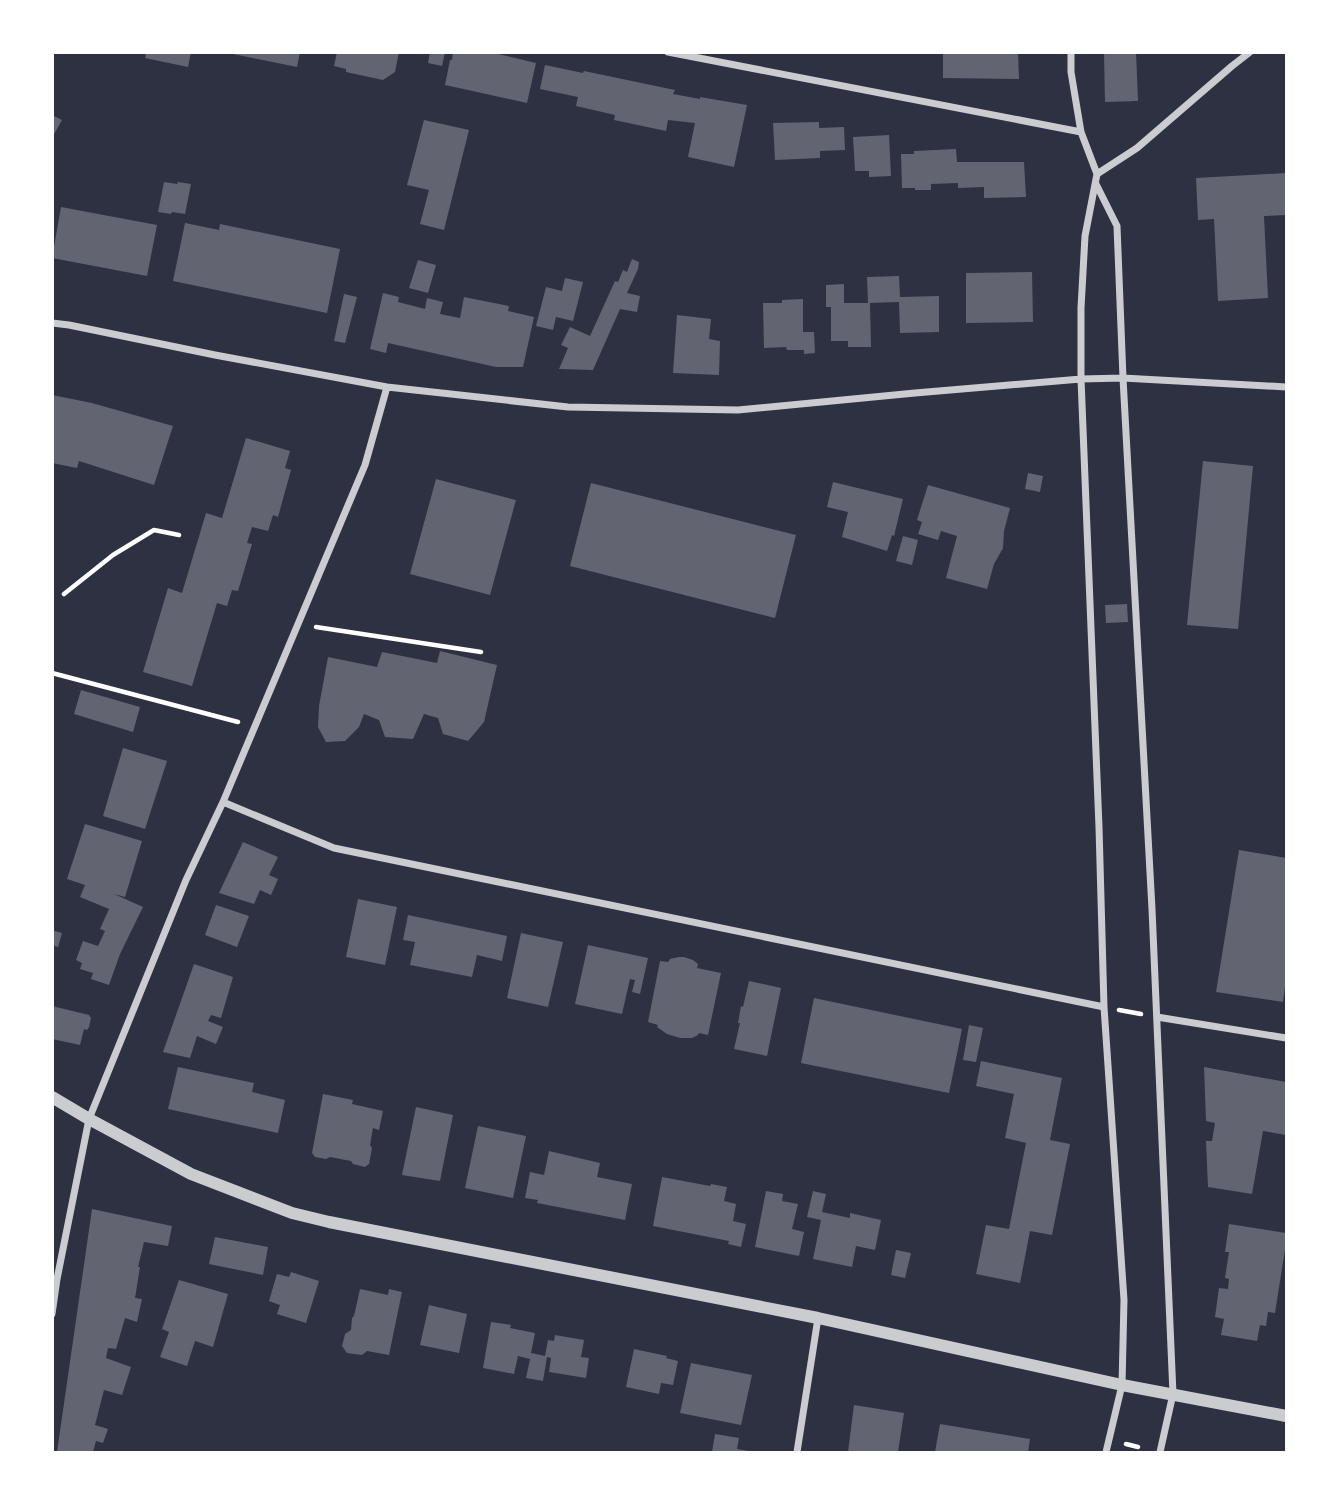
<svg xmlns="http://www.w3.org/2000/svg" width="1339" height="1505" font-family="'Nunito Sans',sans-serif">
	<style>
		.building { fill: #626471 }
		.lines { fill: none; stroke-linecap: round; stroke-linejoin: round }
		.path { stroke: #fff; stroke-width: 4.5 }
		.minor { stroke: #caccd0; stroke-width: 7 }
		.tertiary { stroke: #caccd0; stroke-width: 12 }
	</style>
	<rect width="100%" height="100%" fill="#2d3142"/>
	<path class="building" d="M141 52H191L188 67 145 58 146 55Z
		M233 52H300L297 67 233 54Z
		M337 52H399L395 72 383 80 346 72V69L334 66Z
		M430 52H445L442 66 428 63Z
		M453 52H490L536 63 527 103 445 85 450 60H452Z
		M943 52H1018L1019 79 943 78Z
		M1113 52H1136L1138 101 1105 102 1104 54Z
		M545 65 583 73 584 71 675 90 673 94 700 99V97L747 105 734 167 688 157 695 123 668 120 666 131 614 120 615 115 576 106 578 97 540 89Z
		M52 115 62 120 52 138Z
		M424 120 469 130 444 230 420 224 429 190 407 185Z
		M819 122V128L844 127 845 150 820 151V158L775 160 773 123Z
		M889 135 891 176 869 177V171H855L853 137Z
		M956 149 957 162H1024L1026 197 984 198V187L958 188V183L931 184V190H915V188H902L901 154H914V151Z
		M1286 173V215L1264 216 1268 298 1218 301 1214 219 1198 220 1196 178Z
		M164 182 177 184 178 182 191 184 185 214 172 212 171 214 158 212Z
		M61 207 157 225 147 276 52 258Z
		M185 223 219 230 220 224 340 249 327 313 173 281Z
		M632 259 639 262 638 269 627 293 640 296 637 312 620 309 593 370 559 369 568 348 561 345 570 327 590 336 615 281 618 282 623 270 627 272Z
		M418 260 436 265 428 293 409 288Z
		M1032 272 1033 322 966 323V273Z
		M899 276 900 297 939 296V332L900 333 899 302 868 303 867 277Z
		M565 278 583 282 573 321 556 317 553 330 536 326 546 287 562 291Z
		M844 284V303H870L871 347H848V341H831V307H826V285Z
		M383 293 399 297 398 302 425 309 427 298 443 302 440 314 460 318 464 297 509 306 508 311 534 317 523 367H496L388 343 386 353 370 349Z
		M344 294 357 297 345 343 334 341Z
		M803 299V332H814L815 353 804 354V350H787L786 347 764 348 763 303H782V300Z
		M677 315 711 319 709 339 720 341 719 375 673 373Z
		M52 395 92 403 173 426 154 485 79 461 77 468 52 463Z
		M246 438 290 451 285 468 291 470 278 517 273 515 268 531 252 527 247 543 252 544 238 591 232 590 227 606 217 603 192 686 143 672 168 588 182 593 206 513 222 518Z
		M1203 461 1253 466 1238 629 1187 625Z
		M1028 473 1043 476 1040 492 1025 489Z
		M436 479 516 500 490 595 410 574Z
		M833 482 903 499 894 536 892 535 887 551 842 537 848 512 827 507Z
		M591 483 796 535 775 618 570 566Z
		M928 485 1010 508 1004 531 1003 548 994 564 987 589 946 578 957 536 941 531 938 540 918 534 922 522 917 520Z
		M903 536 918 540 912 565 896 561Z
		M1127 604 1128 622 1106 623 1105 605Z
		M440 651 497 665 484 722 468 741 443 734 438 718 424 714 413 739 385 737 379 720 364 714 359 727 345 741 326 742 318 727 319 706 328 657 377 667 382 652 437 663Z
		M81 690 140 707 133 732 74 714Z
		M123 748 167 761 145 829 103 816Z
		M85 824 142 841 125 897 114 894 143 907 120 954 109 985 91 979 93 973 80 969 82 963 76 960 83 941 98 946 105 931 100 929 109 909 80 897 85 885 67 879Z
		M243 842 278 857 269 875 278 879 271 895 260 890 254 904 219 893Z
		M1239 850 1286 858V979L1283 1002 1216 992Z
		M358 899 397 907 385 965 346 957Z
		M216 905 249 916 237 947 205 935Z
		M408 915 507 936 502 961 477 955 472 977 410 965 415 942 403 940Z
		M52 930 62 933 58 947 52 945Z
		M521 933 563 942 548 1007 507 998Z
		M588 945 648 958 640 994 632 992 635 980 630 979 622 1014 575 1004Z
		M679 957H684L693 960 698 964 697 968 721 973 708 1035 699 1033 698 1035 692 1038H680L667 1034 657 1027 658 1025 648 1022 660 961 668 962 670 959Z
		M194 964 233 977 221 1018 211 1015 208 1021 223 1027 216 1044 197 1036 190 1058 163 1052Z
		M749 981 781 988 767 1056 734 1049 740 1023H738L741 1006 743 1007Z
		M814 998 962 1029 949 1093 801 1063Z
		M52 1006 89 1015 91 1018 89 1027 87 1030 84 1029 80 1045 52 1039Z
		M969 1025 983 1028 976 1062 963 1060Z
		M981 1061 1062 1078 1050 1140 1070 1144 1052 1235 1030 1231 1020 1283 976 1274 986 1225 1009 1229 1026 1143 1005 1138 1014 1094 976 1086Z
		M178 1067 254 1083 252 1092 285 1100 278 1133 168 1109Z
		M1204 1067 1286 1082V1135L1263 1131 1252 1194 1208 1187 1206 1141H1212L1215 1123 1206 1121Z
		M323 1094 353 1100 352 1104 383 1111 379 1130 373 1128 370 1145 372 1148 369 1164 365 1167 353 1164 351 1161 330 1157 326 1159 315 1157 312 1153Z
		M416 1107 453 1115 440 1181 402 1175Z
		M478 1126 526 1136 513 1198 465 1188Z
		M549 1151 600 1163 597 1177 632 1184 625 1220 537 1203 538 1200 525 1198 530 1172 544 1175Z
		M662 1177 710 1186 711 1184 727 1187 724 1201 736 1204 733 1221 746 1224 741 1247 728 1244 729 1241 653 1226Z
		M766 1191 783 1194 782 1201 798 1204 792 1229 804 1232 799 1256 755 1247Z
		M813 1191 826 1194 822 1212 850 1218V1213L881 1220 875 1250 856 1246 852 1267 813 1259 821 1220 807 1217Z
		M92 1209 172 1226 168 1246 144 1242 138 1267H140L135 1298 142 1299 137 1322 125 1318 116 1349 108 1348 106 1358 131 1367 122 1395 104 1390 95 1425 108 1429 103 1443 96 1441 93 1452H57Z
		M1229 1224 1286 1233V1243L1275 1313 1268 1312 1266 1326 1260 1325 1257 1341 1221 1335 1224 1319 1215 1317 1219 1288 1228 1289 1229 1279 1225 1278 1229 1252H1225Z
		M215 1237 268 1247 263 1275 209 1264Z
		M896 1250 911 1253 905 1278 891 1275Z
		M291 1272 319 1281 306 1323 277 1314 280 1305 269 1301 277 1274 289 1277Z
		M179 1280 228 1294 213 1347 195 1341 187 1366 160 1357 169 1332 162 1329Z
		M360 1289 388 1295 389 1289 402 1292 389 1355 367 1351 362 1355 347 1353 342 1346 345 1334 351 1330 352 1318 354 1316Z
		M429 1305 467 1314 459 1353 420 1345Z
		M491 1322 511 1325 510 1328 535 1333 531 1353 545 1356 548 1340 554 1341 555 1335 584 1340 581 1357 589 1358 586 1378 549 1372 551 1358 547 1357 543 1381 526 1378 530 1359 518 1356 514 1374 483 1368Z
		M634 1349 667 1356 666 1358 678 1361 673 1385 661 1383 659 1394 626 1387Z
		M691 1363 752 1375 741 1425 680 1413Z
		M854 1405 904 1413 898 1452H848Z
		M940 1424 1030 1439 1028 1452H935Z
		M715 1434 739 1438 737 1449 749 1451V1452H712Z"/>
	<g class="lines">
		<path class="path" d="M64 594 113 555 154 530 179 535
			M316 627 481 652
			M52 673 238 722
			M1119 1010 1141 1014
			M1126 1444 1138 1447"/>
		<path class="minor" d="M668 52 1081 132
			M1071 52V72L1081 132 1097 174 1085 236 1081 308V379L1099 827 1104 1007 1124 1300 1122 1385 1106 1452
			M1097 174 1137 148 1232 66 1250 52
			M1096 184 1117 226 1123 378 1152 909 1173 1394 1160 1452
			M52 323 69 325 215 355 387 387 568 407 738 410 915 393 1081 379 1123 378 1286 387
			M223 802 334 848 1104 1007
			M1157 1017 1286 1038
			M52 1314 57 1279 89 1119 186 880 223 802 365 465 387 387
			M797 1452 818 1318"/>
		<path class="tertiary" d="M52 1097 89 1119 191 1174 292 1213 329 1222 818 1318 1122 1385 1286 1416"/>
	</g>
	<rect width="1339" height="1505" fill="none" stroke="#ffffff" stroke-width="108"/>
</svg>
